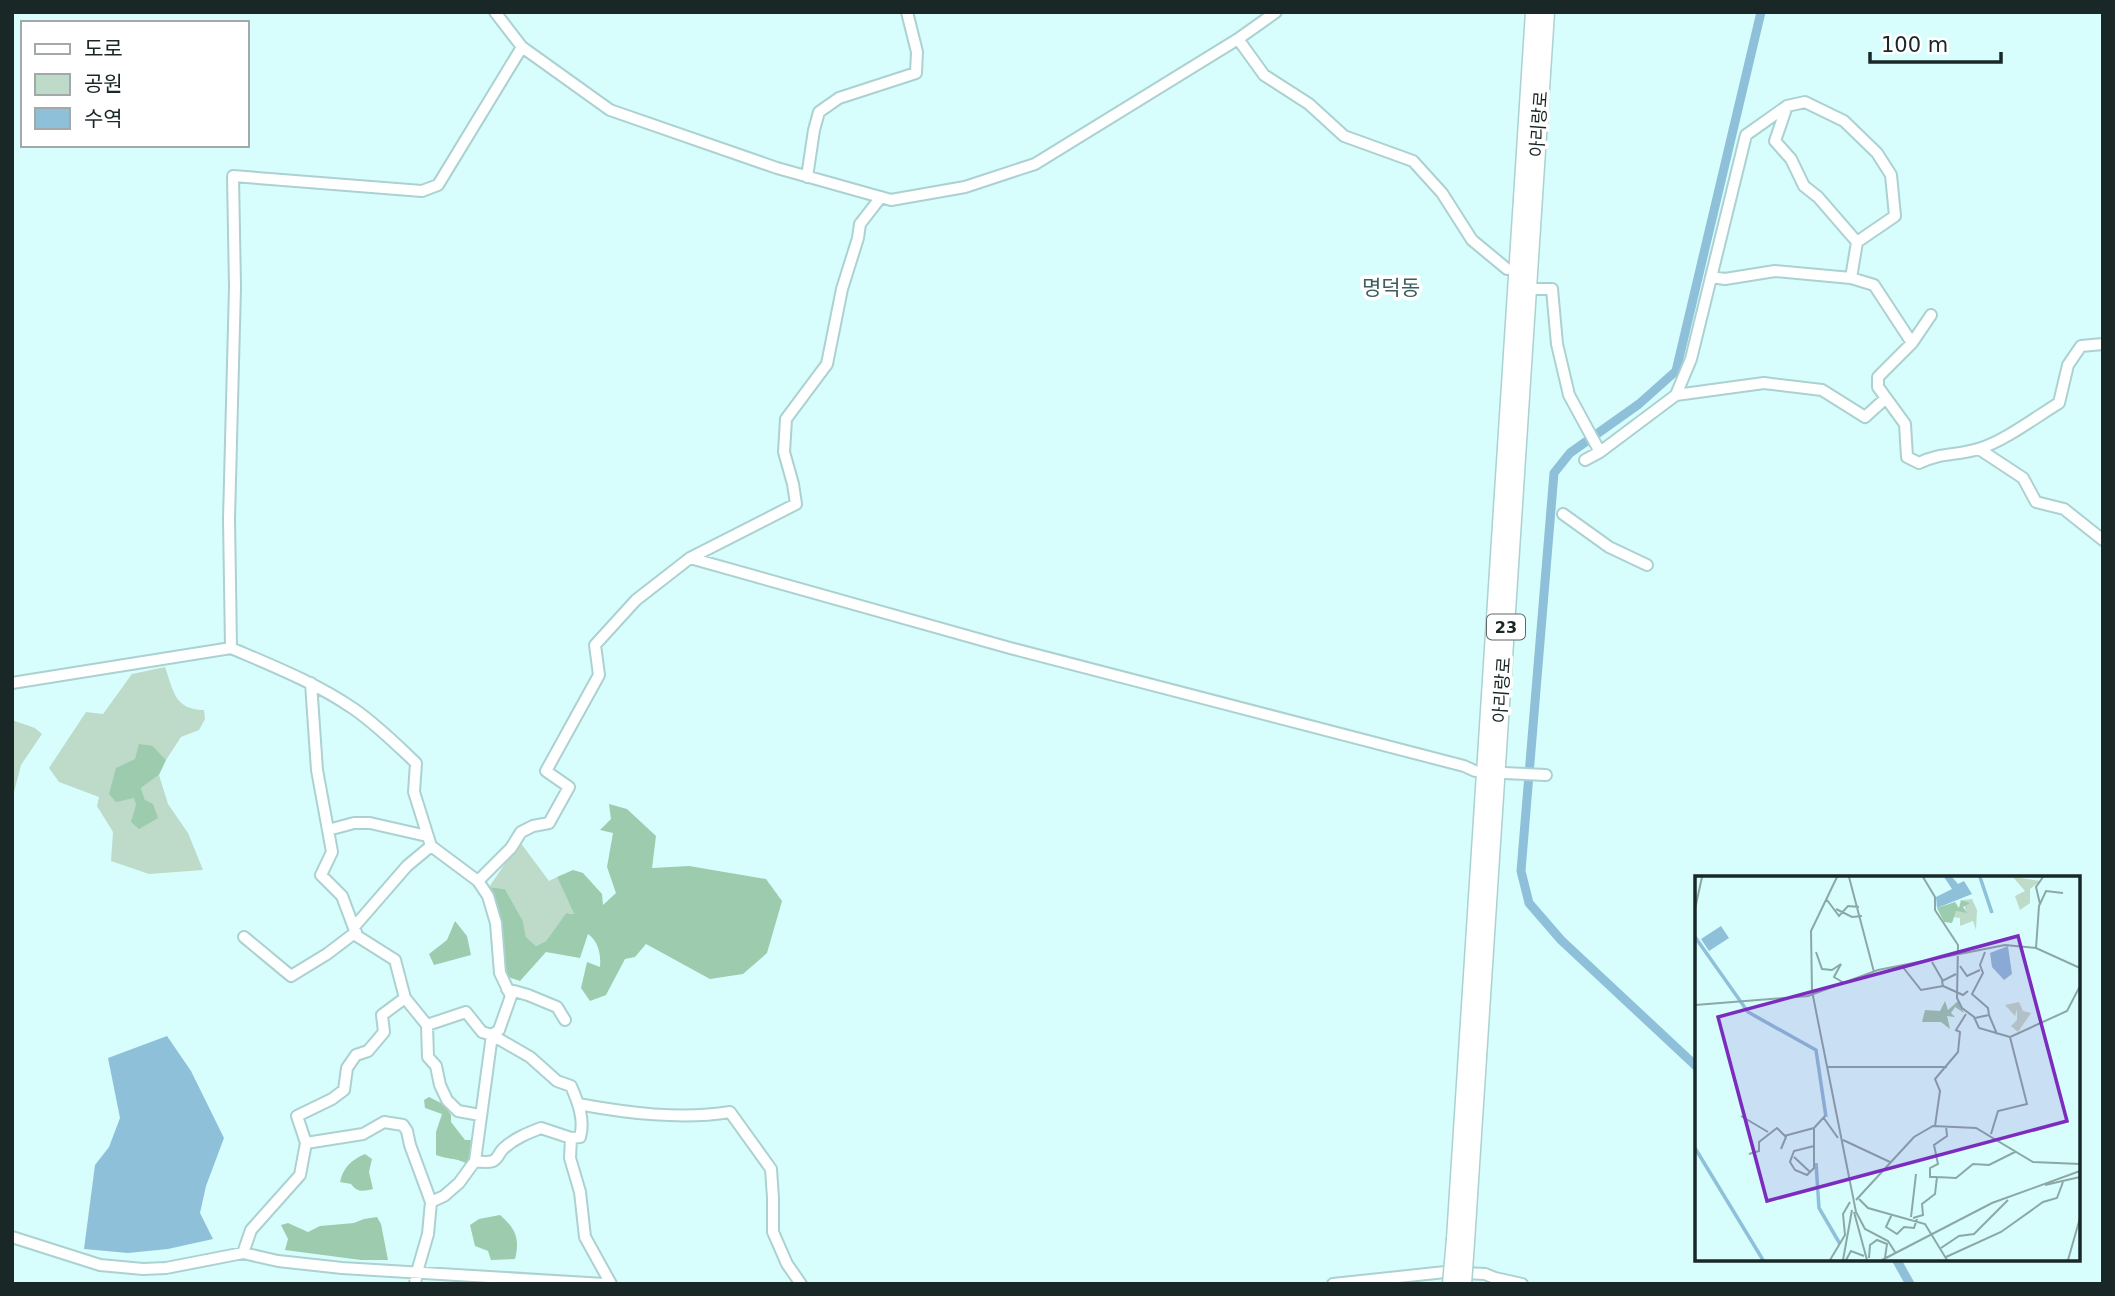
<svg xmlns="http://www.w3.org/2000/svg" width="2115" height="1296" font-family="'DejaVu Sans','Noto Sans KR',sans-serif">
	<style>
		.green { fill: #bddbc8 }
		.forest { fill: #9dcbae }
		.water { fill: #8ec0da }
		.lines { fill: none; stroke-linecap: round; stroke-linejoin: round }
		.canal { stroke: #8ec0da; stroke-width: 9 }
		.minor-casing { stroke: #abd1d0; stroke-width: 14 }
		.highway-casing { stroke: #abd1d0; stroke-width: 19 }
		.minor { stroke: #fff; stroke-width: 10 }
		.highway { stroke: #fff; stroke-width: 16 }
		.highway-bridge-casing { stroke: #abd1d0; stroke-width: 19; stroke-linecap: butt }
		.highway-bridge { stroke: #fff; stroke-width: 16 }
		.labels { text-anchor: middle; stroke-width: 7; stroke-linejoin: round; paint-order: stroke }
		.shield { fill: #fff; stroke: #5e6868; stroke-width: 2 }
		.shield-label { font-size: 16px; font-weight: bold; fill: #192727 }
		.street-label { font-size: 18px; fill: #192727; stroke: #fff }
		.quarter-label { font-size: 21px; fill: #3b5d5d; stroke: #fff }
		.inset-river { fill: none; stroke: #8ec0da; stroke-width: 3.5 }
		.inset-road { fill: none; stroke: #8ba8a7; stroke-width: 2 }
		.view { fill: #7b2cbf; fill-opacity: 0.15; stroke: #7b2cbf; stroke-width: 3.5 }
		.inset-edge { fill: none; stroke: #192727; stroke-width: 3.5 }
	</style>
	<rect width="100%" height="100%" fill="#d7fefd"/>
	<path class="green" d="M165 667C174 692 174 709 204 710L205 719 199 730 181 737 166 760 153 746 134 797 136 804 145 800 141 788 159 775 168 804 188 833 203 870 149 874 111 861 113 832 97 806 99 797 59 782 49 768 86 712 103 714 132 674Z
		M12 720 35 728 42 734 21 765 12 800Z
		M520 842 549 881 557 877 574 914 566 913 546 941 536 946 526 937 523 921 505 889 489 887Z"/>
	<path class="forest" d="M139 744 153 746 166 760 159 775 141 788 145 800 153 804 158 818 139 829 131 822 136 805 134 798 116 802 109 794 116 768 135 759Z
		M609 804 627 809 656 836 652 868 689 866 766 879 782 901 767 953 743 974 710 979 646 944 635 957 625 959 606 995 590 1001 581 988 587 962 600 967C601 955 599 942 588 934L580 958 546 952 520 981 508 977 489 887 505 889 523 921 526 937 536 946 546 941 566 913 574 914 557 877 573 870 583 873 602 894 603 905 616 893 607 867 613 833 600 830 611 819Z
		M455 921 467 936 471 955 434 965 429 954 447 940Z
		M429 1097 445 1105 451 1115V1122L465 1140H471L473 1144V1159L466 1163C456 1158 446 1159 436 1155V1132L442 1114 425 1108 424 1100Z
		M365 1154 372 1159 369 1172 373 1189C363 1191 358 1193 351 1184L340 1182C343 1168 351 1160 365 1154Z
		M500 1215C516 1229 520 1239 515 1259L491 1260 488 1251 475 1246 470 1225 479 1219Z
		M377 1217 381 1224 388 1260H361L285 1250 288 1239 281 1225 288 1223 308 1232 320 1226 354 1223 364 1219Z"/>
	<path class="water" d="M167 1036 191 1071 224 1138 206 1186 200 1213 213 1239 168 1249 128 1253 84 1249 95 1165 109 1147 120 1118 108 1058Z"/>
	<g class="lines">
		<path class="canal" d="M1697 1067 1561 940 1529 903 1521 871 1554 473 1570 453 1639 404 1676 371 1761 12
			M1896 1259 1910 1284"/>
		<g class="minor-casing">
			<path id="minor" d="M495 12 522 47 610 110 777 168 891 200 965 187 1035 164 1238 39 1276 12
				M1238 39 1264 75 1309 104 1344 136 1413 161 1442 193 1472 240 1507 269
				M1787 106 1775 141 1791 159 1804 186 1818 197 1857 242
				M807 177 814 130 819 112 839 98 916 73 917 52 907 12
				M1851 278 1874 285 1912 343
				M1535 289H1552L1557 344 1569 395 1600 452
				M1931 315 1912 343 1878 377V387L1905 424 1907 457 1919 463C1941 452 1956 456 1978 449 2003 442 2036 417 2059 403L2068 365 2081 346 2103 344
				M1676 395 1764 383 1822 390 1865 417 1886 398
				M1979 449 2023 478 2036 502 2064 509 2103 540
				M1585 460 1600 452 1676 395 1691 359 1746 135 1787 106 1805 102 1844 121 1877 153 1891 175 1895 216 1857 242 1851 278 1775 271 1725 279 1711 277
				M1563 514 1609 547 1647 565
				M690 558 1010 648 1464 766 1475 771
				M231 648C273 666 316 683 354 709 377 725 396 744 416 763L414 792 431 846 478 881 488 896 496 923 500 973 511 996 499 1030 492 1035 475 1161 459 1183 444 1196 431 1202 428 1234 417 1272 415 1284
				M12 683 231 648 229 519 235 287 233 176 422 191 438 185 522 47
				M311 683 317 770 328 830 354 823H370L427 836
				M1504 773 1546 775
				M478 881 511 848 521 832 533 826 549 823 569 787 546 771 599 675 595 645 636 600 690 558 796 504 793 484 784 452 786 419 827 364 842 289 858 238 860 224 881 197
				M354 927 407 866 431 846
				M244 937 291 976 327 954 356 932
				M507 989 528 995 557 1007 565 1020
				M405 998 427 1025 428 1057 436 1066 440 1085 447 1100 458 1111 480 1115
				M427 1025 466 1012 482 1032 492 1035 530 1057 557 1081 571 1086C578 1102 585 1120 580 1137L571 1138 541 1128C528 1133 515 1138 504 1148 499 1152 499 1158 493 1161 487 1163 481 1162 475 1161
				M578 1104C627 1113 681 1120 730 1112L771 1169 773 1198V1232L787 1264 801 1284
				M571 1138 570 1158 580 1192 585 1237 611 1284
				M306 1143 363 1134 384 1122 403 1125 407 1131 410 1145 431 1202
				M12 1237 100 1265 143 1269 166 1268 243 1253 278 1261 342 1268 604 1284
				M243 1253 251 1230 300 1175 306 1143 297 1116 332 1099 344 1090 347 1068 356 1055 368 1051 384 1032 382 1015 405 998 395 960 357 936 342 896 321 875 332 852 328 830
				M1333 1284 1445 1272 1485 1274 1495 1278 1522 1284"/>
		</g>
		<g class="highway-casing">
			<path id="highway" d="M1455 1239 1534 12
				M1466 1242 1546 12"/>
		</g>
		<use href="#minor" class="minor"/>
		<use href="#highway" class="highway"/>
		<g class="highway-bridge-casing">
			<path id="highway-bridge" d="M1451 1284 1455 1239
				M1463 1284 1466 1242"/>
		</g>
		<use href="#highway-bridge" class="highway-bridge"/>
	</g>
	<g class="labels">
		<rect class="shield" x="1487" y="614.5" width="38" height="25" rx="5"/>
		<g class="shield-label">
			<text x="1506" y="633">23</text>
		</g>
		<g class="street-label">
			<text transform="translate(1539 124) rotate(-86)" y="6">아리랑로</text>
			<text transform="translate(1502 690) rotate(-86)" y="6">아리랑로</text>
		</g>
		<g class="quarter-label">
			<text x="1391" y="295">명덕동</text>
		</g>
	</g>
	<g transform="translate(1695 876)">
		<rect width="385" height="385" fill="#d7fefd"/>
		<path d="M318 1 345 5 335 13V27L325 34 320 20 330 15ZM277 23 282 34 281 54 278 45 265 50V42L257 41 261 35 271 36 268 24ZM324 126 328 135 336 137 323 156 316 150 322 144V133L320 140 310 129Z" fill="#bddbc8"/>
		<path d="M266 24 275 27 268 31 272 37 261 35 257 47 249 46 242 32 260 26 264 32ZM250 125 253 134 263 125 269 137 260 131 256 137 260 141 252 140 255 153 246 146H227L230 134 245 135Z" fill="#9dcbae"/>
		<path d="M249 1H257L263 8 269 5 277 18 242 32 241 21 257 13ZM26 50 34 62 14 75 6 63ZM313 70 317 98 309 104 297 91 295 77Z" fill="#8ec0da"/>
		<path class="inset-river" d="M285 1 297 37M0 61 53 136 121 174 131 241M0 272 68 384M121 287 124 332 145 368"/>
		<path class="inset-road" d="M142 1 116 55 117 115 161 336 170 353 193 365 200 376M154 1 179 96M228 1 240 21V34L263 69 262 122 267 132 279 141 284 152 315 161M132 24 144 40 153 30 164 31M345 28 341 11 348 1M0 33 7 1M141 33 157 41 167 40M341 72 344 30 351 15 368 17M121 76 127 93 137 94 146 88 139 101 149 107M290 76 285 89 288 97 277 118 293 132 294 139M237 86 248 105M207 90 226 114 248 110M265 90 272 100 285 94M261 98 247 105 248 110 268 119 273 115M0 129 113 120 183 94 310 69 341 72 385 92M280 142 294 139 302 158M133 191H252M46 240 73 256M128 241 143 262M240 250 245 215 240 203 263 176 265 156 261 154 271 138M296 258 303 235 332 228 315 161 372 135 385 110M89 260 119 252M148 264 195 286M119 270 99 275 95 286 100 294 112 299 119 292V252L130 240M54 278 64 275V266L82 252 91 261 86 273M99 281 115 296M242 301H235V292L243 288 239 269 252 260 251 250M350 309 385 301M164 323 173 332 230 348 252 384M161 324 219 261 238 250 281 252 338 286 385 288M159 336 172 384M197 338 191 351 202 358 209 351 219 352 222 343M216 341 221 298M218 342 228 339 227 328 240 318 242 301 261 302 278 288 294 289 320 276M246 372 264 360 279 358 313 324M251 381 306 356 348 326 362 322 368 306M174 382 175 369 182 364 192 368 190 382M135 384 150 359 148 338 155 326M148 384 157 334M151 384 156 375 169 380M187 384 297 327 385 295M373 384 385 342"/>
		<path class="view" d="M323 60 372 245 72 325 23 141Z"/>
		<rect width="385" height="385" class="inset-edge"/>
	</g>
	<rect width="2115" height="1296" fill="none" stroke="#192727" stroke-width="28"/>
	<rect x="21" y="21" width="228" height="126" fill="#ffffff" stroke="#a3a9a9" stroke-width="2"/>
	<rect x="35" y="44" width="35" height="10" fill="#ffffff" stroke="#a3a9a9" stroke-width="2"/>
	<text x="84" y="56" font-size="21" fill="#192727">도로</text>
	<rect x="35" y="74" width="35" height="21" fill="#bddbc8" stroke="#a3a9a9" stroke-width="2"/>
	<text x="84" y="91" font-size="21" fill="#192727">공원</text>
	<rect x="35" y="108" width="35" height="21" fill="#8ec0da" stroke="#a3a9a9" stroke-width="2"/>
	<text x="84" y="126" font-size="21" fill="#192727">수역</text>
	<path d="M1870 52v10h131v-10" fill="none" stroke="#192727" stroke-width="3.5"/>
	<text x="1881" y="52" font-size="21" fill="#192727" stroke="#ffffff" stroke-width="5" paint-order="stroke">100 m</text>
</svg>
